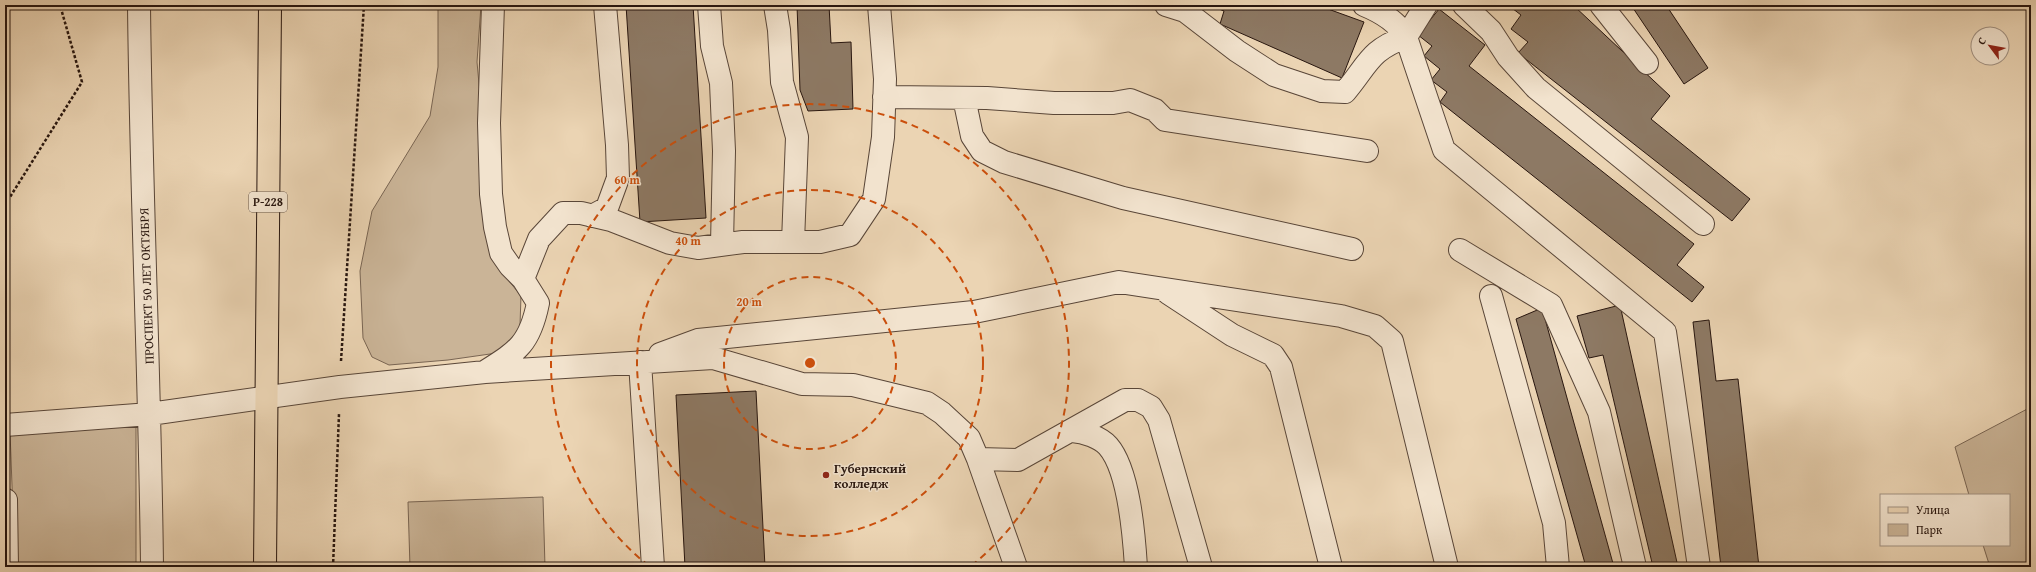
<svg xmlns="http://www.w3.org/2000/svg" width="2036" height="572" font-family="'Gentium Book Plus',serif">
	<style>
		.green { fill: #cab497; stroke: #796553 }
		.building { fill: #8d7964; stroke: #28160f }
		.lines { fill: none; stroke-linecap: round; stroke-linejoin: round }
		.minor-casing { stroke: #594638; stroke-width: 24 }
		.major-casing { stroke: #28160f; stroke-width: 24 }
		.path { stroke: #28160f; stroke-width: 2.5; stroke-dasharray: 3 2; stroke-linecap: butt }
		.minor { stroke: #f2e3ce; stroke-width: 22 }
		.major { stroke: #ebd4b3; stroke-width: 22 }
		.ring { fill: none; stroke: #cb4f0c; stroke-width: 2; stroke-dasharray: 7 5 }
		.poi-dot { fill: #8f2418; stroke: #f2e3ce; stroke-width: 1.5 }
		.labels { text-anchor: middle; stroke-width: 3; stroke-linejoin: round; paint-order: stroke }
		.shield { fill: #f2e3ce; stroke: #655448; stroke-width: 1 }
		.shield-label { font-size: 12px; font-weight: bold; fill: #28160f }
		.street-label { font-size: 13px; fill: #28160f; stroke: #f2e3ce }
		.poi-label { font-size: 13px; font-weight: bold; fill: #28160f; stroke: #f2e3ce; text-anchor: start }
		.centre { fill: #cb4f0c; stroke: #f2e3ce; stroke-width: 2 }
		.ring-label { font-size: 12px; text-anchor: middle; font-weight: bold; fill: #cb4f0c; stroke: #f2e3ce; stroke-width: 3; stroke-linejoin: round; paint-order: stroke }
	</style>
	<rect width="100%" height="100%" fill="#ebd4b3"/>
	<filter id="stains"><feTurbulence type="fractalNoise" baseFrequency=".005" numOctaves="4"/><feColorMatrix values="0 0 0 0 .2 0 0 0 0 .09 0 0 0 0 .02 0 0 0 .5 -.17"/></filter>
	<radialGradient id="worn" r=".72"><stop offset=".6" stop-color="#630" stop-opacity="0"/><stop offset="1" stop-color="#630" stop-opacity=".3"/></radialGradient>
	<path class="green" d="M434 5H481L477 62 482 117 509 281 521 296 520 325 516 337 497 353 448 360 389 365 372 357 363 338 360 271 372 211 430 116 438 67V10Z
		M2031 407V567H1990L1983 545H2009V495H1969L1955 447Z
		M136 422V567H15L10 431Z
		M543 497 545 567H410L408 502Z"/>
	<path class="building" d="M626 5H693L706 218 640 222Z
		M797 5H829L831 43 851 42 853 109 808 111 800 90Z
		M1209 5H1317L1364 22 1342 78 1220 24 1224 11Z
		M1508 5H1573L1670 96 1651 119 1750 199 1732 221 1518 53 1528 42 1511 29 1521 15Z
		M1631 5H1666L1708 68 1684 84Z
		M1439 9 1485 45 1469 66 1694 244 1677 265 1704 287 1692 302 1440 102 1447 92 1431 80 1440 69 1424 56 1432 46 1418 35Z
		M1620 305 1678 567H1653L1603 355 1589 358 1577 316Z
		M1542 308 1614 567H1586L1516 319Z
		M1709 320 1716 381 1738 379 1759 567H1721L1693 322Z
		M756 391 765 567H685L676 395Z"/>
	<g class="lines">
		<g class="minor-casing">
			<path id="minor" d="M139 5C141 192 150 380 152 567
				M709 5 712 46 721 83 724 151 722 244
				M775 5 779 30 782 82 797 137 793 242
				M1166 5 1185 11 1237 51 1274 75 1322 91 1345 92C1368 65 1369 50 1406 37 1397 21 1381 12 1364 5
				M1426 5 1406 37 1444 150 1665 332 1699 567
				M1464 5 1491 31 1508 57 1536 88 1703 224
				M1601 5 1647 63
				M884 97 987 98 1054 103H1113L1130 100 1155 110 1165 120 1367 151
				M964 98 972 136 982 151 1004 162 1123 198 1352 249
				M592 216 607 208 618 178 617 145 605 5
				M1460 250 1551 305 1599 412 1635 567
				M523 279 539 239 563 213H581L611 220 670 243 698 248 743 242H820L850 235 874 199 883 137 885 79 879 5
				M1168 293 1232 335 1273 355 1281 367 1331 567
				M1491 296 1554 523 1558 567
				M660 354 698 340 974 312 1119 282 1341 316 1375 326 1392 341 1447 567
				M640 362 653 567
				M486 371C518 351 530 343 538 303L523 279 510 266 501 253 495 227 491 194 489 123 493 5
				M5 425 150 414 340 387 485 372 713 358 802 384 853 385 927 403 942 413 969 438 978 459 1016 567
				M1072 431C1084 432 1100 437 1108 446 1129 470 1134 535 1136 567
				M978 459 1018 460 1125 400H1138L1151 407 1159 420 1201 567
				M6 500 7 567"/>
		</g>
		<g class="major-casing">
			<path id="major" d="M265 567 270 5"/>
		</g>
		<path class="path" d="M5 205 82 82 60 5
			M341 361 364 5
			M333 567 339 414"/>
		<use href="#minor" class="minor"/>
		<use href="#major" class="major"/>
	</g>
	<g class="ring">
		<circle cx="810" cy="363" r="86"/>
		<circle cx="810" cy="363" r="173"/>
		<path d="M649 566A259 259 0 1 1 971 566"/>
	</g>
	<circle class="poi-dot" cx="826" cy="475" r="4"/>
	<g class="labels">
		<rect class="shield" x="249" y="192" width="38" height="20" rx="3"/>
		<g class="shield-label">
			<text x="268" y="206">Р-228</text>
		</g>
		<g class="street-label">
			<text transform="translate(146 286) rotate(-92)" y="5">ПРОСПЕКТ 50 ЛЕТ ОКТЯБРЯ</text>
		</g>
		<g class="poi-label">
			<text x="834" y="473">Губернский<tspan x="834" dy="15">колледж</tspan></text>
		</g>
	</g>
	<circle cx="810" cy="363" r="6" class="centre"/>
	<g class="ring-label">
		<text x="627" y="184">60 m</text>
		<text x="688" y="245">40 m</text>
		<text x="749" y="306">20 m</text>
	</g>
	<rect width="2036" height="572" fill="none" stroke="#ebd4b3" stroke-width="20"/>
	<rect x="6" y="6" width="2024" height="560" fill="none" stroke="#28160f" stroke-width="2"/>
	<rect x="10" y="10" width="2016" height="552" fill="none" stroke="#28160f"/>
	<rect x="1880" y="494" width="130" height="52" fill="#f2e3ce" stroke="#a19182"/>
	<rect x="1888" y="507" width="20" height="6" fill="#ebd4b3" stroke="#a19182"/>
	<text x="1916" y="514" font-size="12" fill="#28160f">Улица</text>
	<rect x="1888" y="524" width="20" height="12" fill="#cab497" stroke="#a19182"/>
	<text x="1916" y="534" font-size="12" fill="#28160f">Парк</text>
	<g transform="translate(1990 46) rotate(302)"><circle r="19" fill="#f2e3ce" stroke="#a19182"/>
	<path d="M0-3L7 15L0 10L-7 15Z" fill="#8f2418"/>
	<text y="-6" font-size="11" font-weight="bold" text-anchor="middle" fill="#28160f">С</text>
	</g>
	<rect width="100%" height="100%" filter="url(#stains)"/>
	<rect width="100%" height="100%" fill="url(#worn)"/>
</svg>
